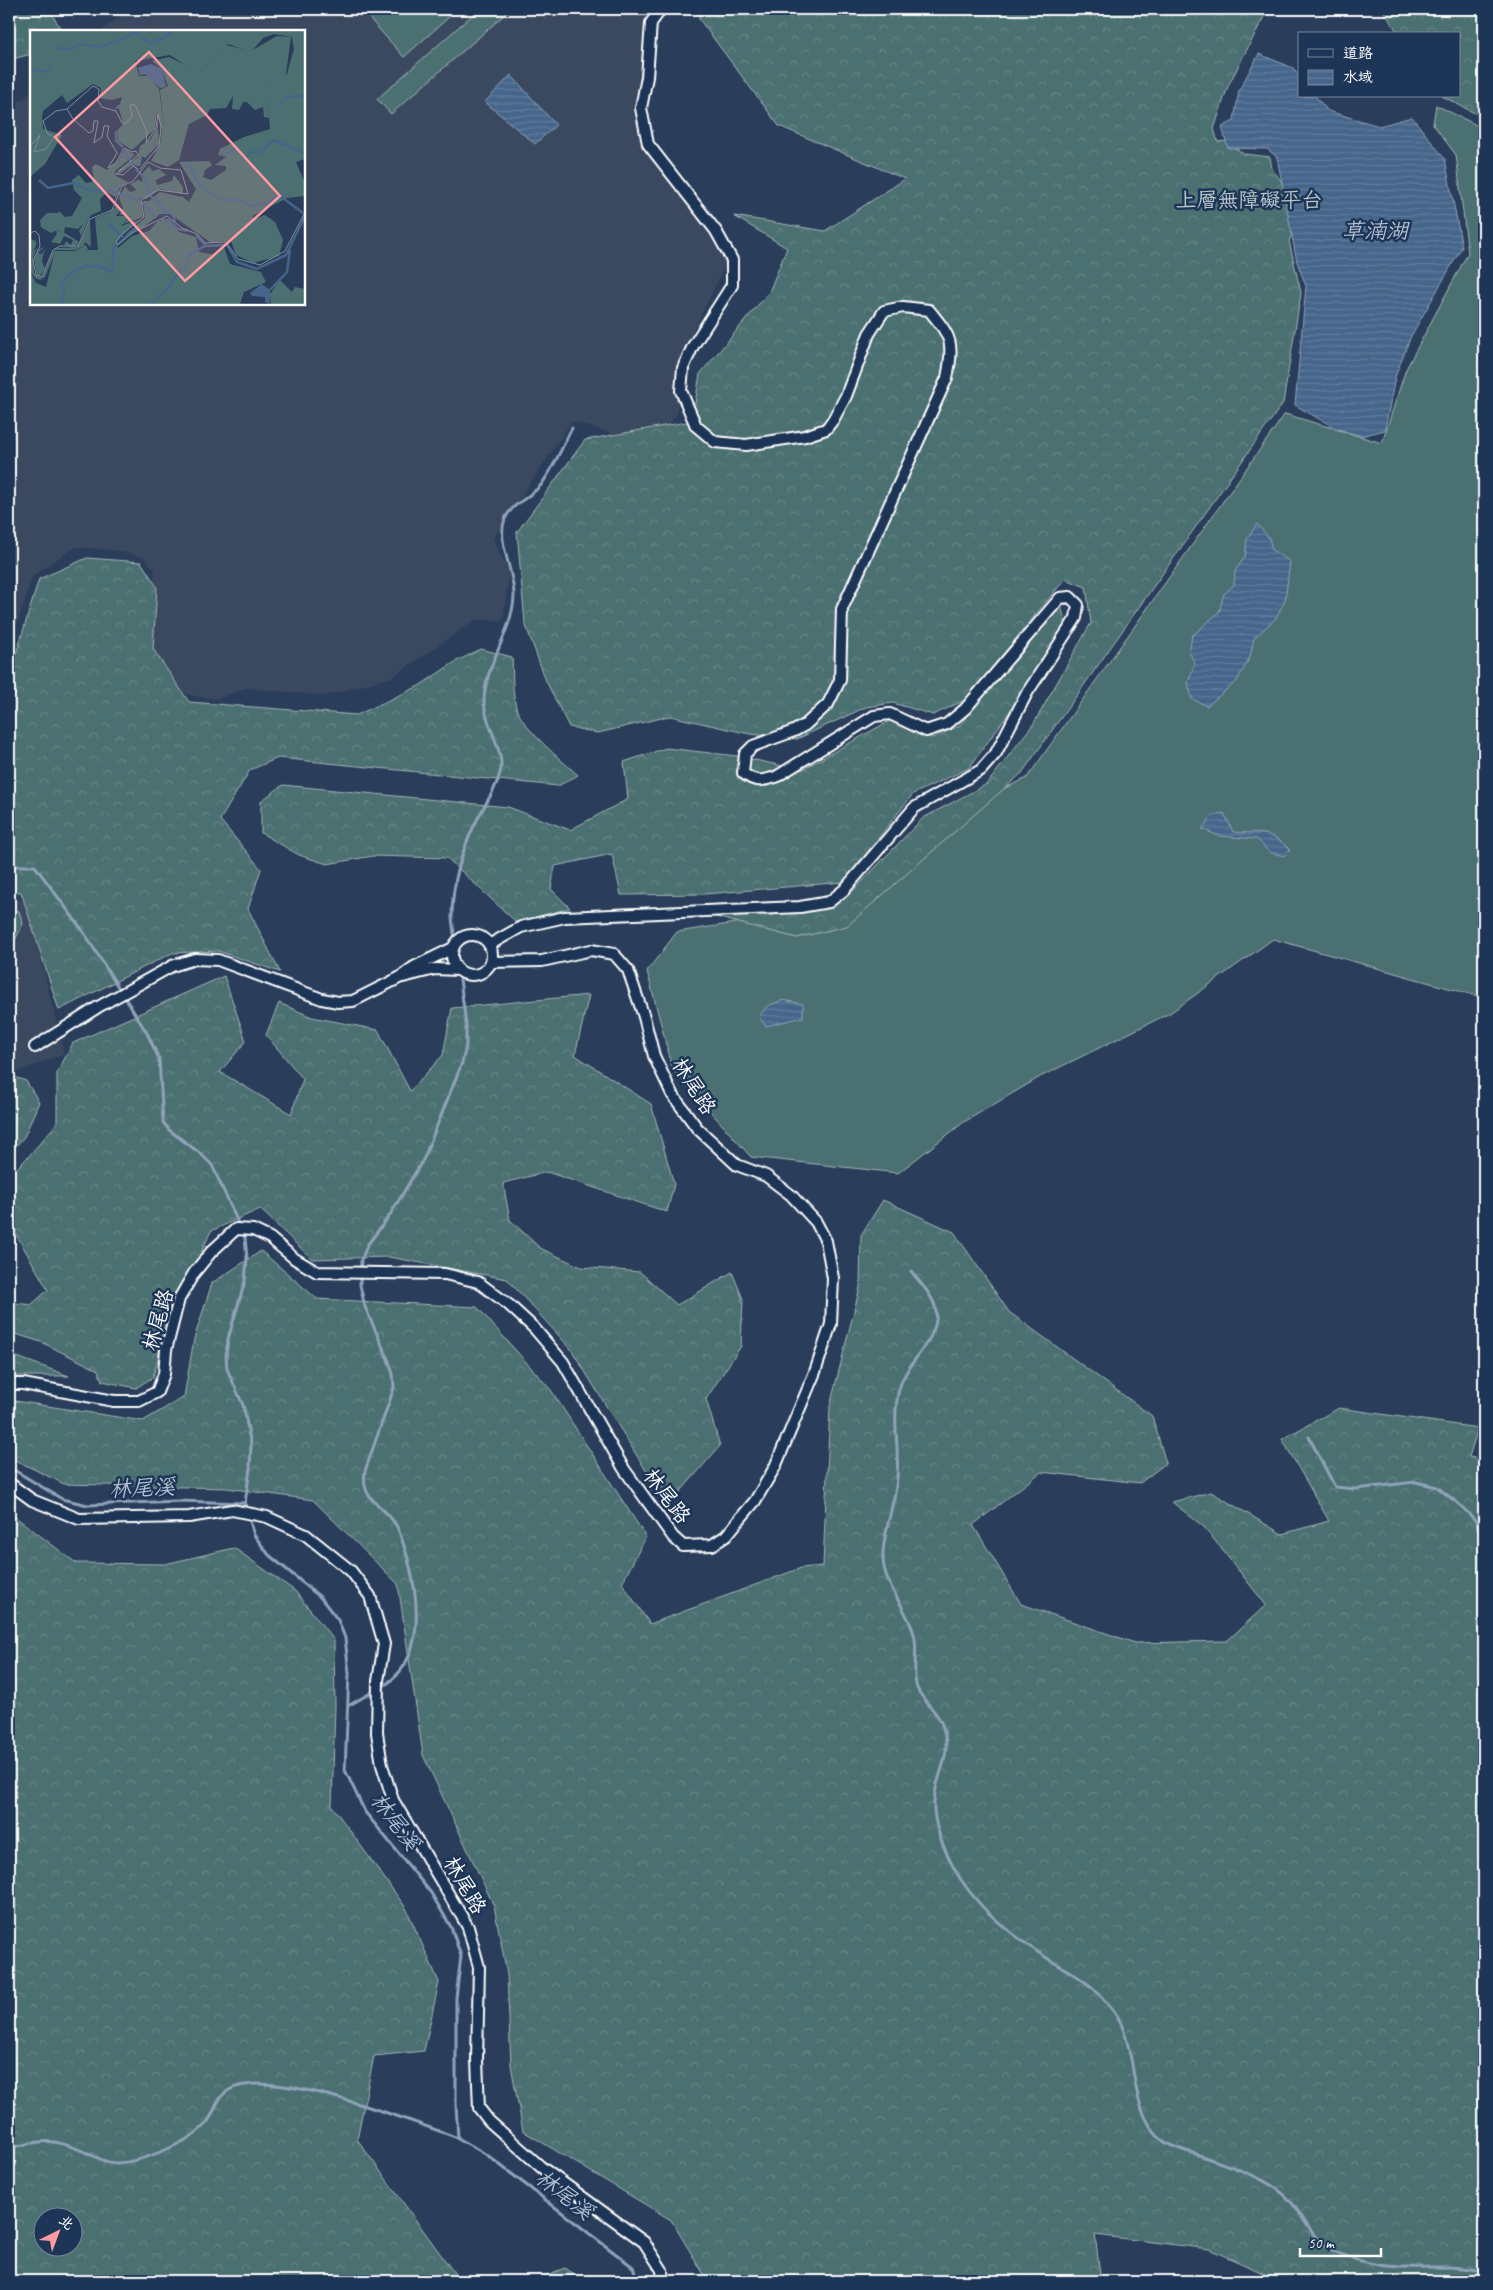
<svg xmlns="http://www.w3.org/2000/svg" width="1493" height="2290" font-family="Caveat,'LXGW WenKai TC',sans-serif">
	<style>
		.built { fill: #3a4860 }
		.grass { fill: #4c6f71; stroke: #a6b7b8 }
		.forest { fill: url(#forest-crowns); stroke: #a6b7b8; fill-rule: evenodd }
		.water { fill: url(#water-rules); stroke: #8fa3b9 }
		.lines { fill: none; stroke-linecap: round; stroke-linejoin: round }
		.stream { stroke: #8fa3b9; stroke-width: 3 }
		.minor-casing { stroke: #fff; stroke-width: 14 }
		.minor { stroke: #1d3557; stroke-width: 10 }
		.labels { text-anchor: middle; stroke-width: 5; stroke-linejoin: round; paint-order: stroke }
		.park-label { font-size: 21px; fill: #b7c5c6; stroke: #1d3557 }
		.street-label { font-size: 21px; fill: #fff; stroke: #1d3557 }
		.water-label { font-size: 22px; font-style: italic; fill: #b5c1d1; stroke: #1d3557 }
		.inset-river { fill: none; stroke: #45658b; stroke-width: 2.5 }
		.inset-road { fill: none; stroke: #7f8b9d; stroke-width: 1 }
		.view { fill: #ff9aa2; fill-opacity: 0.15; stroke: #ff9aa2; stroke-width: 2.5 }
		.inset-edge { fill: none; stroke: #fff; stroke-width: 2.5 }
	</style>
	<defs>
		<pattern id="forest-crowns" width="20" height="18" patternUnits="userSpaceOnUse" patternTransform="scale(1.25)"><rect width="20" height="18" fill="#4c6f71"/><path d="M2 6a3 3 0 1 1 6 0M12 15a3 3 0 1 1 6 0" fill="none" stroke="#678586"/></pattern>
		<pattern id="water-rules" width="6" height="5" patternUnits="userSpaceOnUse" patternTransform="scale(1.25)"><rect width="6" height="5" fill="#45658b"/><path d="M0 2.5h6" fill="none" stroke="#617c9c"/></pattern>
	</defs>
	<rect width="100%" height="100%" fill="#2a3e5b"/>
	<filter id="ink" filterUnits="userSpaceOnUse"><feTurbulence type="fractalNoise" baseFrequency=".02" numOctaves="2"/><feDisplacementMap in="SourceGraphic" scale="10" xChannelSelector="R" yChannelSelector="G"/><feConvolveMatrix kernelMatrix="1 2 1 2 8 2 1 2 1" color-interpolation-filters="sRGB"/></filter>
	<g filter="url(#ink)">
		<path class="built" d="M131 9H659L640 119 732 252 679 360 677 414 652 446 572 421 493 539 509 573 503 620H475L392 677 325 696 246 688 216 699 198 697 174 690 144 643 155 570 144 557 114 550 75 547 33 575 9 648V105L20 101 31 92V304H304V31H101Z
			M9 898 27 901 64 1054 9 1075Z"/>
		<path class="grass" d="M361 9H442L449 17 404 57Z
			M479 9H511L391 114 377 99Z
			M1436 105 1484 129V998L1273 939 1170 1013 1040 1077 964 1122 898 1173 751 1157 673 1070 647 971 677 932 852 905 931 822 1027 778 1285 414 1382 443 1406 369 1468 253 1456 155 1433 124Z
			M9 907 19 911 23 924 9 952Z"/>
		<path class="forest" d="M9 9H49L62 31H31V54L9 60Z
			M699 9H1268L1228 86 1214 129 1218 142 1226 141 1244 154 1270 157 1272 169 1298 204 1295 228 1289 241 1301 293 1283 403 1022 773 847 926 797 938 712 916 845 899 923 818 987 784 1034 723 1091 623 1086 587 1065 579 965 700 933 715 893 703 866 707 797 739 750 734 670 716 598 733 569 727 546 681 525 623 517 532 585 440 692 421 700 374 769 292 787 248 734 216 825 231 905 179 779 126 699 19Z
			M1382 9H1484V118L1442 96H1459V34H1399Z
			M87 558 141 562 157 587 153 649 189 702 357 715 419 686 455 662 481 649 512 657C513 673 512 692 516 707 521 727 562 761 578 775L558 786 278 758 250 770 220 820 261 869 248 909 280 972 218 951 172 953 59 1010 21 892H9V677L39 579Z
			M1061 606 1066 624 1034 678 969 768 913 794 844 882 705 894 621 895 612 854 555 866 551 889 570 908 516 922 447 858 373 856 327 864 299 855 261 833V801L283 785 508 807 570 830 628 799 624 762 666 748 737 756 801 770 891 720 932 738 959 726Z
			M224 976 246 1041 220 1072 291 1114 303 1079 266 1035 279 1003 312 1017 378 1030 410 1091 443 1055 452 1008 589 995 575 1055 651 1104 674 1184 667 1212 547 1172 503 1183 510 1220 540 1248 581 1267 640 1272 677 1305 732 1272 743 1299 741 1346 706 1399 720 1446 668 1506 571 1349 507 1279 389 1257 312 1259 260 1209 211 1231 166 1329 153 1377 136 1388 102 1381 98 1370 41 1342 9 1332V1302L31 1305 48 1290 12 1227 9 1225V1176L29 1156 57 1123V1073L73 1043Z
			M9 1075 26 1081 39 1102 24 1137 9 1154Z
			M883 1200 954 1232 1009 1312 1152 1416 1166 1463 1140 1483 1041 1472 973 1525 1021 1604 1135 1643 1227 1641 1266 1605 1204 1527 1172 1502 1211 1492 1282 1534 1329 1521 1282 1439 1339 1408 1478 1428 1469 1457 1484 1460V2281H1281L1209 2249 1095 2235 1101 2281H708L671 2220 523 2131 511 2065 507 1974 494 1906 423 1755 398 1584 313 1500 227 1488 64 1484 9 1457V1400L143 1421 184 1397 194 1339 212 1283 261 1251 317 1299 477 1307 551 1390 646 1537 622 1583 650 1624 801 1568 823 1566 830 1406 860 1287 861 1235Z
			M9 1354 69 1376H9Z
			M9 1512 76 1563 165 1564 234 1548 295 1591 334 1640 335 1705 332 1806 406 1908 439 1982 424 2051 374 2056 357 2139 460 2281H9ZM42 2218H72V2248H42Z
			M565 2268 585 2281H531Z"/>
		<path class="water" d="M1259 54 1293 68 1299 76V96H1315L1328 111 1379 126 1412 117 1445 159 1462 247 1411 336 1395 377 1385 430 1361 436 1335 428 1295 405 1306 286 1297 262 1277 157 1267 149 1228 148 1222 127 1234 121 1239 90Z
			M511 75 556 125 535 144 485 102Z
			M1257 524 1269 538 1272 550 1290 562 1285 601 1275 619 1254 638 1250 657 1237 681 1207 706 1192 699 1188 683 1195 663 1189 652 1192 636 1219 612 1224 594 1234 585 1235 571 1245 557 1247 539Z
			M1224 813 1233 832C1260 834 1269 829 1290 850L1284 856 1269 852 1257 839 1219 836 1202 829 1213 815Z
			M783 1000 803 1004V1017L766 1026 759 1017 767 1006Z"/>
		<g class="lines">
			<path class="stream" d="M9 866H35L83 931 147 1033 159 1059 163 1122 169 1130 201 1154 212 1165 245 1238 247 1258 245 1281 228 1339 226 1356 227 1369 243 1405 251 1444 250 1469 245 1503
				M911 1271C920 1283 934 1296 936 1311 940 1338 909 1360 901 1383 890 1414 900 1447 897 1478 895 1503 885 1527 883 1552 881 1584 906 1605 914 1634 919 1652 911 1671 917 1688 922 1700 935 1709 941 1722 955 1756 936 1771 934 1801 933 1818 940 1839 947 1854 968 1902 1007 1932 1050 1960 1065 1969 1082 1978 1095 1990 1108 2004 1120 2016 1125 2035 1137 2070 1131 2099 1154 2132 1165 2147 1185 2150 1202 2156 1226 2165 1256 2174 1277 2189 1296 2202 1301 2219 1315 2236 1326 2251 1352 2259 1369 2263 1407 2272 1447 2262 1484 2272
				M1309 1437 1335 1487 1355 1489 1416 1482 1437 1487 1460 1505 1476 1521 1481 1539 1483 1564 1481 1638 1484 1661
				M9 1467 62 1499 88 1505 177 1501 245 1503 254 1535 269 1555 320 1597 338 1620 345 1638 349 1673 345 1770 365 1812 431 1893 451 1927 461 1956 456 1998V2105L458 2138 487 2155 633 2267 638 2281
				M380 1688C428 1662 419 1596 406 1552 403 1544 401 1535 397 1527 385 1503 360 1503 365 1471L394 1388 393 1374 388 1359 365 1307 360 1285 361 1260 368 1244 390 1215 424 1158 462 1063 466 1046V1025L452 918C452 883 462 848 479 816 487 801 498 786 501 768 503 749 485 724 484 702 484 666 512 633 514 597 515 572 496 541 505 519 511 504 531 497 541 485 554 468 562 447 572 428
				M348 1706 374 1691
				M9 2148C42 2140 52 2137 85 2152 95 2156 106 2164 117 2163 142 2162 193 2142 208 2121 215 2111 217 2097 229 2090 269 2066 414 2122 458 2138"/>
			<g class="minor-casing">
				<path id="minor" d="M452 955a20 20 0 1 1 40 0a20 20 0 1 1-40 0Z
					M489 945 521 927 565 917 800 907 829 902 844 890 914 808 981 770 996 753 1027 693 1076 618 1078 605 1070 597 1060 598 965 709 947 724 926 731 890 714 874 716 776 777C762 781 755 783 743 773L745 754 753 746 794 731 805 725 828 704 840 680 842 609 947 378C954 342 952 338 929 310L903 307 884 311 869 334 846 396 833 420 826 429 805 436 746 445 715 442 696 426 681 391 683 368 693 346 732 285V260L716 231 648 144 641 108 647 77 651 23 661 9
					M403 977 435 969 458 970
					M35 1047 98 1007 172 966 195 959 218 960 322 999 338 1002 353 1001 399 978 414 967 453 948
					M9 1384H23L114 1401H139L157 1392 164 1374 166 1350 179 1299 194 1273 211 1252 236 1229 253 1230 270 1238 295 1259 317 1272 445 1274 478 1282 509 1305 534 1328 563 1362 624 1469 673 1537 683 1546 712 1545 726 1536 739 1520 755 1501 775 1467 815 1372 831 1324 833 1278 826 1241 816 1222 791 1195 766 1176 737 1165 697 1128 672 1094 654 1056 644 1017 628 970 614 954 591 950 542 961 491 962
					M9 1483 32 1500 79 1519 189 1517 232 1510 267 1517 306 1535 351 1571 370 1596 384 1644 378 1681 377 1733 382 1765 393 1800 468 1927 479 1967 477 2060 479 2108 489 2121 541 2167 644 2242 662 2270 663 2281"/>
			</g>
			<use href="#minor" class="minor"/>
		</g>
	</g>
	<g class="labels">
		<g class="park-label">
			<text x="1249" y="207">上層無障礙平台</text>
		</g>
		<g class="street-label">
			<text transform="translate(694 1086) rotate(58)" y="7">林尾路</text>
			<text transform="translate(158 1320) rotate(-74)" y="7">林尾路</text>
			<text transform="translate(667 1496) rotate(53)" y="7">林尾路</text>
			<text transform="translate(465 1885) rotate(60)" y="7">林尾路</text>
		</g>
		<g class="water-label">
			<text x="1375" y="238">草湳湖</text>
			<text transform="translate(142 1487) rotate(-2)" y="8">林尾溪</text>
			<text transform="translate(396 1821) rotate(53)" y="8">林尾溪</text>
			<text transform="translate(565 2194) rotate(38)" y="8">林尾溪</text>
		</g>
	</g>
	<g transform="translate(30 30)">
		<rect width="275" height="275" fill="#2a3e5b"/>
		<path d="M247 6 261 7 256 44 238 56 239 88 234 87 233 77 225 80 217 72H213L209 80 202 79 203 66 196 78 180 79 177 85 159 94 149 130 138 137 121 131 130 115 134 97 130 60 138 56 132 39 122 31 139 27 171 42 196 15 221 21ZM60 191 61 217 55 212 54 216 45 220H26L15 247 10 250 5 248 1 242 2 222 7 218 3 227 4 243 12 248 22 223 27 218 47 217ZM25 200 33 202 48 211V214L43 217 34 215 36 211 41 215 43 210 34 206 30 214 21 212 27 204ZM14 217 8 223 12 224 15 218 12 231 15 239 10 246H7L4 229 8 220Z" fill="#4c6f71"/>
		<path d="M0 1H275V129L266 132 275 153V166L257 168 222 186 225 189 235 185 245 192 253 210 249 226 223 233 206 225 201 211 180 212 140 184H130L114 197 94 206 115 188 113 171H119L130 162 153 167 159 172 166 159 149 132 179 131 182 135 175 140 173 147 181 150 196 140V136L185 135 196 127 188 125 190 119 214 107 240 99 237 57 243 49 257 44 264 19 262 7 244 4 233 8 221 22 198 14 169 44 140 25 105 31 109 46H119L129 59 134 97 131 117 122 124 130 115 132 100 127 82 125 99 102 120 88 111 87 101 93 94 89 78 84 79 90 74 92 67 82 70 70 68 71 58 63 54 37 73 32 65 13 81 12 87 13 99 32 105 15 134 0 147ZM127 84 129 114 115 128 112 126 110 136 102 135 89 144 88 140 108 127 110 116 120 110 127 98ZM95 119 105 125 85 141 86 146 98 152 90 157 86 167 77 162 70 169 71 181 61 185 51 206 49 201 53 194 48 199 35 197 34 203 27 200 21 203 11 197 10 190 17 183H28L29 181 35 187 42 186 52 168 44 160 42 150 49 145 56 153 61 152 64 149 62 137 66 134 77 140 88 131ZM119 136 122 141 129 139 136 145 126 150 127 155 142 151 144 145 153 157V164L130 159 116 169 110 168 113 187 93 194 101 186 89 185 93 178 89 168 95 156 100 162 107 160 100 154 108 150 113 152 111 145ZM88 174 91 180 86 186H100L91 196 108 190 87 211 88 218 102 206 119 201 128 191H140L149 202 166 207 169 222 186 225 194 217 200 234 231 242 236 252 214 262 210 274H0V209L6 211V216L1 224 0 242 6 253 16 257 25 221H45L56 215 58 220H68L65 188 80 182ZM250 250 262 262 265 257 275 259V274H241L240 264Z" fill="#4c6f71"/>
		<path d="M121 34 132 39 136 57 130 58 115 44 110 45 108 38ZM232 254 240 260V274L235 272V267L222 266 220 263Z" fill="#45658b"/>
		<path class="inset-river" d="M96 7 107 2 112 7M113 8 120 13 138 6 141 1M27 18 42 19 50 14 71 17 96 7M0 39 13 42 22 38M251 72 257 67 275 66M86 101V111L93 117M94 121 104 136M190 123 194 125 205 119 215 128 222 122H231L244 110 275 123M155 135 160 137 169 155 191 170H210L220 176 238 173 249 165 273 183M106 139 115 148 120 166 129 172 133 180 143 185 145 192M9 150 18 158 43 153 61 161 78 160 109 170M112 172 126 188M131 190H139L148 199 158 201M78 193 93 207M166 205 176 216 197 215 207 232 227 239 256 225 275 186M240 260 257 242 260 220M31 274 34 260 31 256 38 245 55 236H69L82 242 84 217 105 200M121 274 139 257 150 240 156 237 159 225 175 216"/>
		<path class="inset-road" d="M37 79 43 89 59 103 63 101 64 91H68L64 113 72 107 74 96H79L77 106 87 123 78 138 86 133 94 118 102 122 106 121 108 125 86 144 93 145 103 136 108 139M0 116 10 105 4 122 16 119 24 107 17 103 13 91 26 81 37 79 63 56 69 59 68 71 72 77 86 81 92 93 95 94 102 87 100 75H105L117 102 116 113 126 98 128 84 131 97 129 116 110 139M0 203 5 201 9 205 10 216 3 230 6 245 12 247 23 220 30 216H48L60 189 82 180 92 156 103 151 118 132 130 138 151 140 158 164 128 160 111 170 114 187 92 204 86 212 88 215 100 204 137 186 152 198 167 204 175 213 196 212 208 229 230 235 255 221 275 182"/>
		<path class="view" d="M119 22 250 166 155 251 25 107Z"/>
		<rect width="275" height="275" class="inset-edge"/>
	</g>
	<rect width="1493" height="2290" fill="none" stroke="#1d3557" stroke-width="30"/>
	<rect x="15" y="15" width="1463" height="2260" fill="none" stroke="#fff" stroke-width="2" filter="url(#ink)"/>
	<rect x="1298" y="32" width="162" height="65" fill="#1d3557" stroke="#77869a"/>
	<rect x="1308" y="49" width="25" height="8" fill="#1d3557" stroke="#77869a"/>
	<text x="1343" y="58" font-size="15" fill="#ffffff">道路</text>
	<rect x="1308" y="70" width="25" height="15" fill="url(#water-rules)" stroke="#77869a"/>
	<text x="1343" y="82" font-size="15" fill="#ffffff">水域</text>
	<g transform="translate(58 2232) rotate(42)"><circle r="24" fill="#1d3557" stroke="#77869a"/>
	<path d="M0-4L9 19L0 12L-9 19Z" fill="#ff9aa2"/>
	<text y="-8" font-size="14" font-weight="bold" text-anchor="middle" fill="#ffffff">北</text>
	</g>
	<path d="M1300 2248v8h81v-8" fill="none" stroke="#ffffff" stroke-width="2.5"/>
	<text x="1308" y="2248" font-size="15" fill="#ffffff" stroke="#1d3557" stroke-width="4" paint-order="stroke">50 m</text>
</svg>
